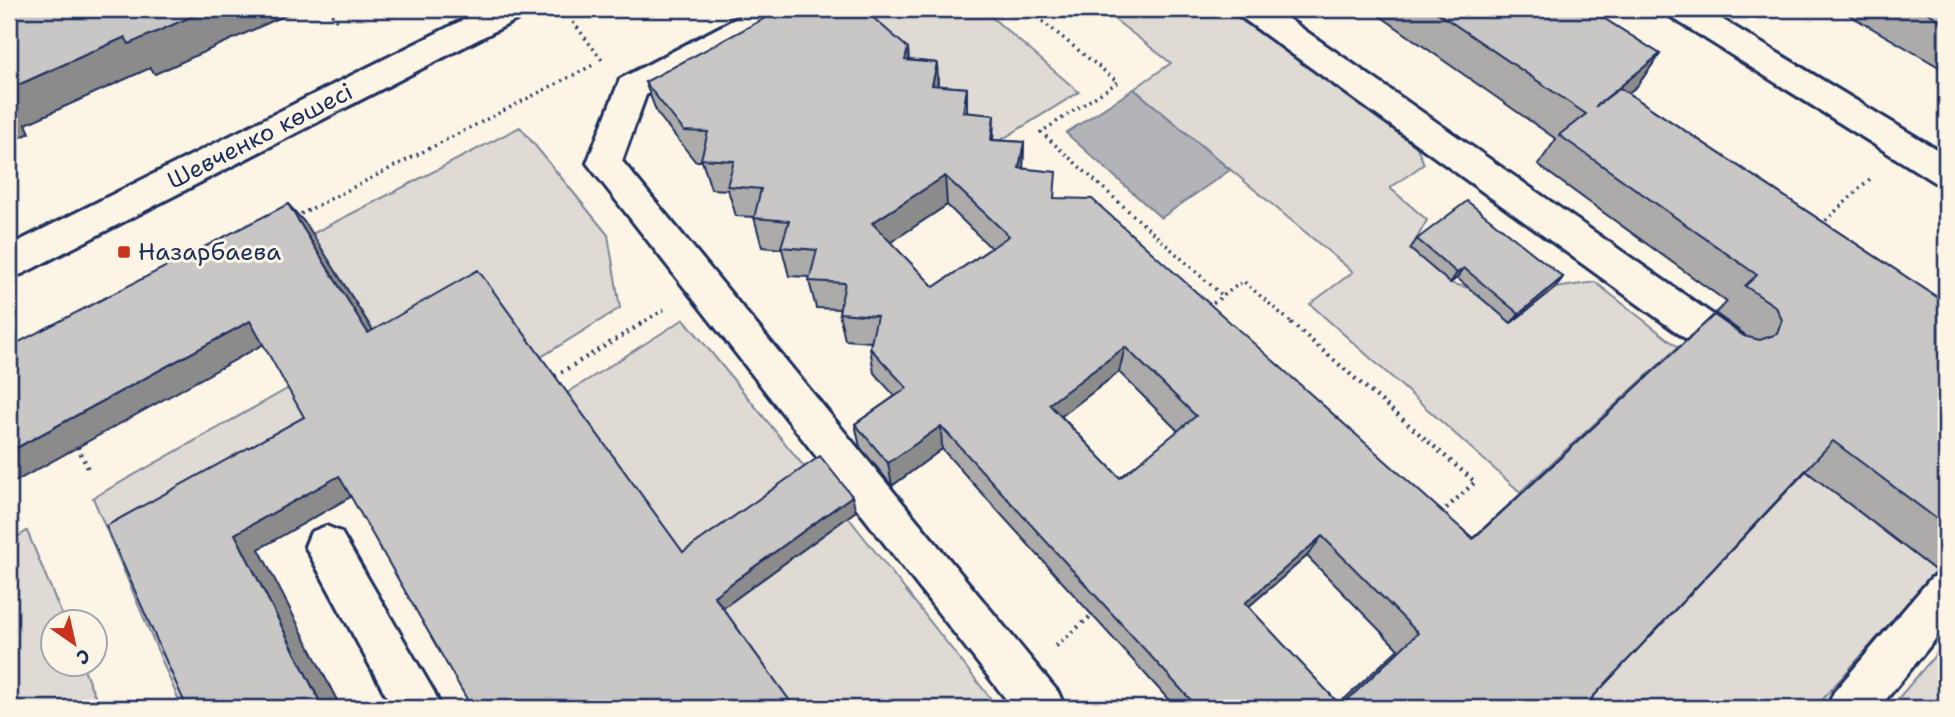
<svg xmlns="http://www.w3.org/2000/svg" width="1955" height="717" font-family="'Shantell Sans',sans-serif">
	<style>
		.green { fill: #dfdbd4; stroke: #7d8599; stroke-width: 2 }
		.water { fill: #b2b4b8; stroke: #767f94; stroke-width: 2 }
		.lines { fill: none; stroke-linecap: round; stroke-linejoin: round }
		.minor-casing { stroke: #1b2f5e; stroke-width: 6 }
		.path-far1 { stroke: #1b2f5e; stroke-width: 3.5; stroke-dasharray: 2 4.5; stroke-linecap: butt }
		.path { stroke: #1b2f5e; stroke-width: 4.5; stroke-dasharray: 2 5; stroke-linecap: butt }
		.minor { fill: #fcf5e5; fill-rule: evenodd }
		.wall { fill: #acabaa; stroke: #1b2f5e; stroke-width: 2; fill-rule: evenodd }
		.shaded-wall { fill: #8c8b8b; stroke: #1b2f5e; stroke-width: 2 }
		.building { fill: #c8c7c6; stroke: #1b2f5e; stroke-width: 2; fill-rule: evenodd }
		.poi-dot { fill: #c8321e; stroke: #fcf5e5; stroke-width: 2.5 }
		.labels { text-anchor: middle; stroke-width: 6; stroke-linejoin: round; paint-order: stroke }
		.street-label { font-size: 24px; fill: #1b2f5e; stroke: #fcf5e5 }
		.poi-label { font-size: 24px; fill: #1b2f5e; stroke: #fcf5e5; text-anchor: start }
	</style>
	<rect width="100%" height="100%" fill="#fcf5e5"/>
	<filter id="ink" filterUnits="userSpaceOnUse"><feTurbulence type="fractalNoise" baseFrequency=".0143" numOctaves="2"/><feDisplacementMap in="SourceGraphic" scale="14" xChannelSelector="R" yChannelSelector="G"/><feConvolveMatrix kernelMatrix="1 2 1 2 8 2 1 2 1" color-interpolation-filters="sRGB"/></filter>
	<g filter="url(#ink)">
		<path class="green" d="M811 9H982L1079 92 993 145Z
			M1101 9H1225L1414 140 1424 164 1390 188 1427 220 1411 249 1450 283 1469 288 1511 323 1555 288 1595 282 1678 347 1520 492 1310 304 1353 272 1134 89 1171 63Z
			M520 127 608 235 620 308 541 357 325 435 135 541 211 708H182L93 498 378 338 312 234Z
			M684 319 815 480 692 566 567 393Z
			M1797 464 1936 571 1815 708H1566Z
			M848 517 998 708H795L723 608Z
			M27 531 65 622H52V664L82 665 100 708H9V542Z
			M1942 647 1946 650V708H1890Z"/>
		<path class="water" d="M1134 89 1230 170 1161 218 1066 133Z"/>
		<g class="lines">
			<g class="minor-casing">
				<path id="minor" d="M485 9H527L522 17 22 274 9 278V246Z
					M754 9H795L790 17 646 95 622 161 1058 692 1065 708H1013L587 163 620 79Z
					M1237 9H1274L1742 335 1747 347 1742 359 1728 363 1714 359 1241 17Z
					M1667 9H1705L1946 155V185L1934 182 1671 17Z
					M326 526 341 532 434 692 441 708H393L305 546 311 532Z
					M1946 572V626L1879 708H1827L1834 692 1931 578Z"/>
			</g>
			<path class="path-far1" d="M328 9 339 23
				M1027 9 1118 82 1041 132 1223 296
				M573 22 602 60
				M295 217 593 65
				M1821 225 1871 178
				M1208 307 1243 281 1293 324
				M640 324 665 309"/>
			<path class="path" d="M1291 323 1475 482 1440 514
				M555 376 643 323
				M78 447 88 469
				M1056 646 1092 615"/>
			<use href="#minor" class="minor"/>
		</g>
		<path class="wall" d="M1370 9H1589L1660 54 1637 86 1628 93 1946 303V566L1936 571 1806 471 1591 699 1601 708H1176L942 449 892 486 860 447 855 424 895 396 874 373 870 348 871 342 845 340 839 313 840 309 816 308 809 281 810 277 789 276 782 249 762 247 754 217 736 216 728 190 711 189 702 161H695L657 113 645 82 908 48 909 60 937 63 938 86 967 88V113L994 140 1024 142 1023 168 1054 198 1473 538 1714 315 1745 336 1744 334 1715 313 1727 302 1538 165 1556 139ZM947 205 991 248 934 287 890 242ZM1119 372 1178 431 1120 478 1061 416ZM1307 556 1398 649 1339 704 1248 607Z
			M1839 9H1946V71Z
			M1417 239 1563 277 1555 288 1511 323 1457 278 1450 283 1410 249Z"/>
		<path class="shaded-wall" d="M209 9H284L288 14 155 74 150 68 26 124 30 133 9 143V89L125 37Z
			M1660 54 1637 86 1573 138 1595 107Z
			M937 63 938 95 932 85Z
			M967 88V119L963 112Z
			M994 115 993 145 991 140Z
			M1024 142 1023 173 1019 168Z
			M945 176 947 205 876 252 872 223Z
			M288 204 307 225 386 352 368 333Z
			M1464 268 1457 278 1450 283 1457 273Z
			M1563 277 1555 288 1511 323 1519 314Z
			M250 321 271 340 9 485V452Z
			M1125 347 1119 372 1046 428 1049 404Z
			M941 426 942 449 892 486 888 463Z
			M339 476 359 492 259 549 341 708H323L235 534Z
			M852 496 856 511 723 608 714 596Z
			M1322 536 1307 556 1232 621 1245 603Z"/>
		<path class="building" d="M9 9H209L129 44 125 37 9 89Z
			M782 9H863L908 48 905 60 937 63 932 85 967 88 963 112 994 115 991 140 1024 142 1019 168 1056 172 1054 198 1092 199 1473 539 1714 315 1744 336 1760 340 1777 334 1782 320 1776 307 1745 286 1757 275 1559 135 1586 114 1432 9H1589L1660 54 1595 107 1620 88 1946 303V526L1833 441 1591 699 1601 708H1198L941 426 888 463 855 424 907 388 870 348 877 316 839 313 845 283 809 281 817 250 781 247 789 221 754 218 761 189 727 186 734 161 701 159 708 132 684 131 645 82ZM945 176 1009 236 934 287 872 223ZM1125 347 1196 416 1120 478 1049 404ZM1322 536 1418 633 1341 706 1245 603Z
			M1921 9H1946V23Z
			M1467 201 1563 277 1519 314 1464 268 1457 273 1417 239Z
			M288 204 368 333 478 270 683 552 820 456 852 496 714 596 795 708H472L339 476 235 534 323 708H187L106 526 304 417 250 321 9 452V347Z"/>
	</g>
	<rect class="poi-dot" x="117" y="245" width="14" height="14" rx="3.5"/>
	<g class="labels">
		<g class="street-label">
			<text transform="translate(260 136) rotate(-27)" y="8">Шевченко көшесі</text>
		</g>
		<g class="poi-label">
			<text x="138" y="260">Назарбаева</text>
		</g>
	</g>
	<rect width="1955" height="717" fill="none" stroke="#fcf5e5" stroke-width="35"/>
	<rect x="18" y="18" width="1920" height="682" fill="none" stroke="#1b2f5e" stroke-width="2.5" filter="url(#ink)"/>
	<g transform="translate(74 643) rotate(146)"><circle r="33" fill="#fcf5e5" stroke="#a2a6af" stroke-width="2"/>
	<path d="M0-5L12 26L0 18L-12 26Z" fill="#c8321e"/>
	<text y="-10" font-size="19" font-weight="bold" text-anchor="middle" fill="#1b2f5e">С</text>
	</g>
</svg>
